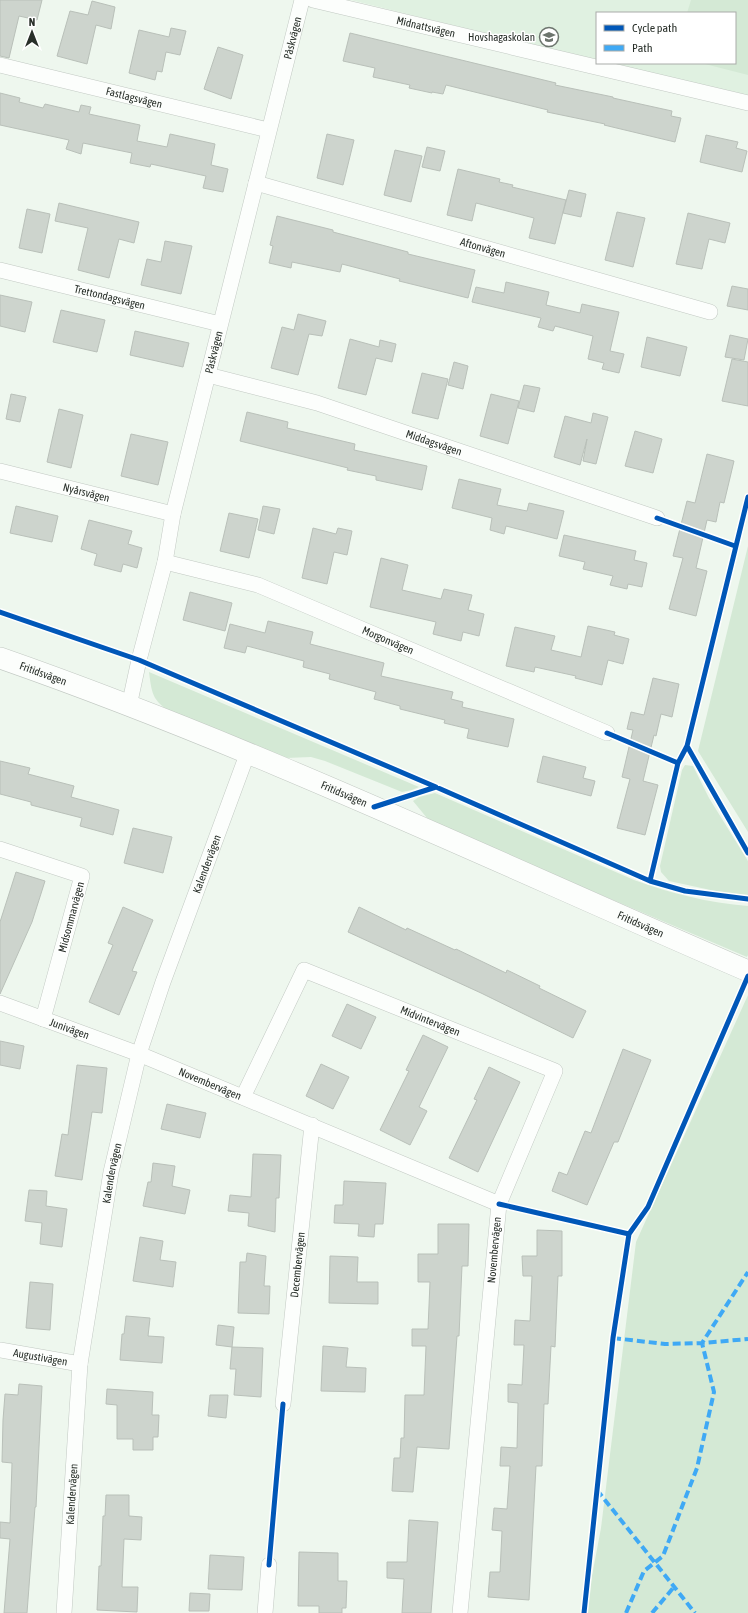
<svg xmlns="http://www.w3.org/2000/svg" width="748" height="1613" font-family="'Asap Condensed',sans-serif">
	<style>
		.built { fill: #e0f1e1 }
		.green { fill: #d4e9d5 }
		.building { fill: #cdd4cd; stroke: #b9c0b9 }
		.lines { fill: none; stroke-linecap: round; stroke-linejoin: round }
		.street-casing { stroke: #c2c9c3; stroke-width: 16 }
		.secondary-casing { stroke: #c2c9c3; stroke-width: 22 }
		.street { stroke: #fcfefc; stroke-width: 15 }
		.secondary { stroke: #fcfefc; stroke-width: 21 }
		.quiet { stroke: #3fa9f5; stroke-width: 4; stroke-dasharray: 8 4; stroke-linecap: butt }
		.cycleway-casing { stroke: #fff; stroke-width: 8 }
		.cycleway { stroke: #0057b8; stroke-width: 5 }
		.labels { text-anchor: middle; stroke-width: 3; stroke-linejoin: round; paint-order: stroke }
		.street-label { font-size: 11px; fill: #282f29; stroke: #fff }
		.poi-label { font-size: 11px; fill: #282f29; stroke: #fff; text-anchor: end }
	</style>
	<rect width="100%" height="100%" fill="#eef7ee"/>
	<path class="built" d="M351 0H748V98L607 63H735V13H597V61Z"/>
	<path class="green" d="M691 0H748V75L701 63H735V13H687Z
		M748 546V832L698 751Z
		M149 672 419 787 412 790 402 792 325 761 311 757 286 758 176 715C153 702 152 696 149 672Z
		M685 765 693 766 709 798 748 861V895L729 894 669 881 661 872 660 866 682 770Z
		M435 793 634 880C670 893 709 903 748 906V955L747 957 446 829 427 818 413 801 419 797Z
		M748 995V1613H585L601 1528 636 1242Z"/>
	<path class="building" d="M0 0H42L37 20 19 16 9 58 0 56Z
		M92 1 115 7 111 29 96 25 87 64 57 56 70 11 88 15Z
		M171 28 186 31 180 55 166 52 162 72 157 71 155 80 129 73 139 30 169 37Z
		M350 33 556 83 555 85 613 97V98L672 111 671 116 681 118 675 142 604 125 605 124 547 112 548 110 446 85 443 94 432 92V93L409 88 410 85 373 77 375 68 343 61Z
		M218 47 243 55 231 99 204 89Z
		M0 93 20 98 19 102 43 108 45 104 79 112 81 105 91 107 89 114 140 125 137 141 167 147 170 134 215 144 211 165 228 169 223 192 203 188 206 176 151 164 150 167 130 163 132 153 83 143 81 154 66 149 69 140 0 125Z
		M327 134 354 140 343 185 317 178Z
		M706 135 738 142 736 148 747 151 742 172 700 162Z
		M427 147 445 151 440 171 422 167Z
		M395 150 422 156 411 202 384 195Z
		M458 169 500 179 499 182 513 185 512 187 566 200 555 244 529 238 534 218 476 203 472 221 447 215Z
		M569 190 586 194 581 217 563 213Z
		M59 203 139 222 134 243 119 239 109 278 78 270 88 228 55 221Z
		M27 209 50 214 42 253 19 248Z
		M617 212 645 218 633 267 605 260Z
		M688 213 730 223 725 243 709 239 702 269 676 264Z
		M277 216 333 230V232L408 252V254L475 270 468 298 399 281 400 279 342 264 340 272 292 262 291 268 269 263 273 246 270 245Z
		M165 241 192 246 181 294 141 285 147 259 161 262Z
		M506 282 549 292 546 305 580 313 582 304 619 312 610 351 624 354 619 373 602 369 604 363 588 359 593 336 555 326 553 331 538 327 541 318 472 302 476 287 504 293Z
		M732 286 748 289V310L727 306Z
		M0 295 32 302 25 332 0 326Z
		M61 310 105 320 97 352 53 342Z
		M298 314 326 321 322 336 309 334 298 375 271 368 282 327 294 330Z
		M135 331 189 343 183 367 130 355Z
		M730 335 748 339 744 360 725 357Z
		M647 337 687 347 680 376 641 367Z
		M350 339 379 347 380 340 396 344 392 362 376 358 366 395 338 388Z
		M732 359 748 362V406L722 401Z
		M454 362 468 366 463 389 448 385Z
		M422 373 448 379 438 419 412 413Z
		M524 385 540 388 534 412 518 408Z
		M11 394 26 397 20 422 6 419Z
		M491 394 519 401 508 444 480 436Z
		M59 409 83 415 71 468 47 462Z
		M247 412 288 422 287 428 355 444 354 450 427 466 422 490 376 480V476L347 470 348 468 240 441Z
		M593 413 608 417 596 464 583 461 587 439 580 465 554 457 565 416 591 423Z
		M635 431 662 439 653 473 625 466Z
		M131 434 168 442 158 485 121 476Z
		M707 454 734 461 724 503 720 502 716 522 707 520 696 568 707 571 696 616 669 609 683 558 673 556 687 501 695 503Z
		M459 479 501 489 497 505 527 511 529 503 564 511 557 539 506 526 504 534 490 530 492 518 452 508Z
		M16 506 58 516 52 542 10 533Z
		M263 506 280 509 274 534 258 530Z
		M229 513 258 519 249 558 220 551Z
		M89 520 132 531 128 544 142 548 137 568 123 564 121 572 94 565 97 554 81 549Z
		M313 528 336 534 338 528 352 531 347 555 334 552 327 584 302 578Z
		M564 535 636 551 634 560 647 563 642 587 628 584 627 589 610 585 613 576 583 569 585 562 559 556Z
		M381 558 408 565 402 590 441 599 444 589 472 595 468 610 484 614 479 636 463 632 461 641 433 634 436 622 370 607Z
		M190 592 232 603 225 631 183 620Z
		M268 621 313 632 310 644 384 663 381 676 453 692 451 699 463 702 462 707 514 719 508 747 467 738 469 729 444 723 445 720 400 709V706L374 699 376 692 329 679 330 674 303 667 304 661 247 646 245 653 224 648 230 624 265 633Z
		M588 626 615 632 614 635 629 639 623 664 608 660 602 685 575 678 576 676 535 667 534 672 506 666 515 627 555 636 551 650 581 657Z
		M653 678 679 684 672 717 661 714 656 736 654 735 643 781 658 785 645 835 617 828 630 779 622 777 633 730 627 729 631 712 644 715Z
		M543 756 586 767 583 778 595 781 591 796 537 782Z
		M0 761 30 768 28 774 74 786 71 797 119 810 113 835 80 826 82 818 31 805V802L0 794Z
		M133 828 172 837 163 873 124 863Z
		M16 872 45 881 32 922 0 994V922Z
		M123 907 153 920 132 971 137 972 119 1015 89 1002 113 945 108 943Z
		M359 907 406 930 407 928 455 950 456 949 506 973 507 970 540 986 539 988 586 1011 573 1038 481 993 348 932Z
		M347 1004 376 1017 361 1049 332 1036Z
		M423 1035 448 1047 419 1107 427 1111 410 1145 380 1130 409 1071 406 1070Z
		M0 1041 24 1046 20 1069 0 1065Z
		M623 1049 651 1060 618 1142H614L587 1205 552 1191 559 1172 567 1175 585 1131 591 1133Z
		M321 1064 349 1077 333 1109 306 1096Z
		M77 1065 107 1068 102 1113 92 1112 82 1180 55 1176 62 1134 68 1135Z
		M489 1067 520 1082 478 1172 449 1158 477 1100 474 1099Z
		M167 1104 206 1113 200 1138 161 1129Z
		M253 1154 281 1155 279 1198H276L275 1232 248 1226 249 1213 228 1211 230 1195 251 1197Z
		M153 1163 175 1166 172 1186 190 1190 185 1214 143 1206 148 1182H151Z
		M344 1181 386 1183 383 1224H375L374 1237 358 1236 359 1224 334 1223 335 1205H343Z
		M29 1190 47 1191 46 1206 67 1209 62 1247 40 1244 42 1223 25 1221Z
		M438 1224H469L468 1266H462L459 1336H457L449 1449 417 1447 413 1492 392 1491 394 1458H400L401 1438H404L405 1395H424L426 1346H412V1329H428L430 1282H418V1254H438Z
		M537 1230 562 1231V1276H558L555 1347 551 1346 548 1404H544L542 1466H536L529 1600 488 1597 490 1572H500L502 1531 492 1530 494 1508 507 1509 510 1466H500L501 1447 517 1448 518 1403 508 1402V1384L522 1385 524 1345H514L515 1320 530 1321 532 1276H523L522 1256H537Z
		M140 1237 163 1241 160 1260 176 1262 173 1287 133 1281Z
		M247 1253 266 1256 264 1286H270L269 1314 238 1313 240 1262H246Z
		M330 1256 358 1257 357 1282H378V1304L329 1303Z
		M30 1282 53 1284 50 1330 26 1328Z
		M126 1316 150 1318 148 1336 164 1337 162 1363 120 1360 122 1334H124Z
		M218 1325 234 1327 232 1347 216 1345Z
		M323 1346 348 1348 346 1367 366 1368 365 1392 321 1391Z
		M232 1347 263 1348 261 1397 234 1395 236 1369H230Z
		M19 1384 42 1386 36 1507H35L27 1613H4L10 1539 0 1538V1522L10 1523 12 1463 2 1462 3 1420 5 1394 18 1395Z
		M107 1389 153 1392 152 1415H159L158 1437H153V1450H133V1439H117V1405L106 1404Z
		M210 1395H228L226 1418 208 1416Z
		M106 1495H129V1516L142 1517 141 1540 124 1539 122 1587H138L137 1612 97 1610 99 1566H101L103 1516H105Z
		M409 1520 438 1522 431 1613H402L404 1579 387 1578V1562H407Z
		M299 1552 338 1553V1581H347L346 1608H342V1613H319V1606H298Z
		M210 1555 244 1557 242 1590 208 1589Z
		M190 1593 210 1594 209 1611H189Z"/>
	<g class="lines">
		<g class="street-casing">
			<g id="street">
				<path id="s1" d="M313 0 748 103"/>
				<path id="s2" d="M0 65 268 130"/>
				<path id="s3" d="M256 183 710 312"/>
				<path id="s4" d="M0 270 220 324"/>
				<path id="s5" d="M208 375 317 403 657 518"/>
				<path id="s6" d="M0 471 173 514"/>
				<path id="s7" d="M165 562 258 585 607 733"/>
				<path id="s8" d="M129 706 139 660 165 562 173 514 302 0"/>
				<path d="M0 849 82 876 43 1019"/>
				<path id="s9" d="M0 1003 139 1054 499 1204 460 1613"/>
				<path id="s10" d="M243 1097 304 970 555 1071 499 1204"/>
				<path id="s11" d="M0 1350 80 1364"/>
				<path id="s12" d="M283 1404 312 1125"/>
				<path id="s13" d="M64 1613 80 1364 111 1172 139 1054 163 982 248 752"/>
				<path d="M265 1613 269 1565"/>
			</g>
		</g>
		<g class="secondary-casing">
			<g id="secondary">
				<path id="s14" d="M0 658C255 747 500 864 748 971"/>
			</g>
		</g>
		<use href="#street" class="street"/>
		<use href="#secondary" class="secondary"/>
		<path class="quiet" d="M613 1338 665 1344 702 1343 748 1339
			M597 1490 695 1613
			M626 1613 644 1571 663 1556 697 1468 714 1392 702 1343 748 1272
			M652 1613 674 1587"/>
		<g class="cycleway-casing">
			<path id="cycleway" d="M748 497 687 746 748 853
				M657 518 735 546
				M0 612 139 660 436 787 650 881 685 891 748 899
				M607 733 678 763
				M374 807 436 787
				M650 881 678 763 687 746
				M499 1204 629 1234
				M269 1565 283 1404
				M584 1613 613 1338 629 1234 648 1207 748 976"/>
		</g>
		<use href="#cycleway" class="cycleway"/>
	</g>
	<defs>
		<g id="school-ring" transform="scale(1)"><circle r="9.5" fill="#fff" stroke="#6d756e" stroke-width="1.5"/><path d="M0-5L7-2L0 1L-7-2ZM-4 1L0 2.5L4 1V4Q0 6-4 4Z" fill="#6d756e"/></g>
	</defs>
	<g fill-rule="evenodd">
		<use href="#school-ring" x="549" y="37"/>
	</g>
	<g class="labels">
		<g class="street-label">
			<text dy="4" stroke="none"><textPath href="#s1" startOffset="116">Midnattsvägen</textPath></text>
			<text dy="4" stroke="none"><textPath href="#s8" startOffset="688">Påskvägen</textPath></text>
			<text dy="4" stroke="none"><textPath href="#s2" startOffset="138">Fastlagsvägen</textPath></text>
			<text dy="4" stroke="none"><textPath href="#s3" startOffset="236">Aftonvägen</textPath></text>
			<text dy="4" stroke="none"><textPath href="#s4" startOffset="113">Trettondagsvägen</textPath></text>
			<text dy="4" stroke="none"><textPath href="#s8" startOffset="364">Påskvägen</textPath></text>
			<text dy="4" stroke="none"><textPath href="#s5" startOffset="236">Middagsvägen</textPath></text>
			<text dy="4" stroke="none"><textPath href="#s6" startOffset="89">Nyårsvägen</textPath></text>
			<text dy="4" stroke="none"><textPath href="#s7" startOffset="237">Morgonvägen</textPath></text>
			<text dy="4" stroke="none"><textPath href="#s14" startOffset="46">Fritidsvägen</textPath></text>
			<text dy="4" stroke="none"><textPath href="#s14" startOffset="370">Fritidsvägen</textPath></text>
			<text dy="4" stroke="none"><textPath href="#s13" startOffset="767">Kalendervägen</textPath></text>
			<text transform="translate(71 917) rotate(-75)" y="4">Midsommarvägen</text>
			<text dy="4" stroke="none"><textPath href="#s14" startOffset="694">Fritidsvägen</textPath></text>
			<text dy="4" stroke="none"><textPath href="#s10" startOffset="277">Midvintervägen</textPath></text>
			<text dy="4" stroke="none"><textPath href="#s9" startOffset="74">Junivägen</textPath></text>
			<text dy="4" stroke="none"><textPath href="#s9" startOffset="225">Novembervägen</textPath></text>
			<text dy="4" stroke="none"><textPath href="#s13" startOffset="443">Kalendervägen</textPath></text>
			<text transform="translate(494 1250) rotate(-85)" y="4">Novembervägen</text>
			<text dy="4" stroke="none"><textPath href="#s12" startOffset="140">Decembervägen</textPath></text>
			<text dy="4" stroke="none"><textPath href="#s11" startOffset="41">Augustivägen</textPath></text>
			<text dy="4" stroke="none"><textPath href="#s13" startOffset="119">Kalendervägen</textPath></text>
		</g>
		<g class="poi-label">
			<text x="535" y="41">Hovshagaskolan</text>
		</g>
	</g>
	<rect x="596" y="12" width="140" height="52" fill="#ffffff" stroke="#a9aca9"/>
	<rect x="604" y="25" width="20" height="6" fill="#0057b8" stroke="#a9aca9"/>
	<text x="632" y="32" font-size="12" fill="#282f29">Cycle path</text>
	<rect x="604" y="45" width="20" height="6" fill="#3fa9f5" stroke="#a9aca9"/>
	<text x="632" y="52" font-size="12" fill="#282f29">Path</text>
	<g transform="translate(32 32)" stroke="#ffffff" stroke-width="3" paint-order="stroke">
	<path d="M0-3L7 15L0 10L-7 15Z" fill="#282f29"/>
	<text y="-6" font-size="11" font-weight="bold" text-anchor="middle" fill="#282f29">N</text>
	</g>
</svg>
